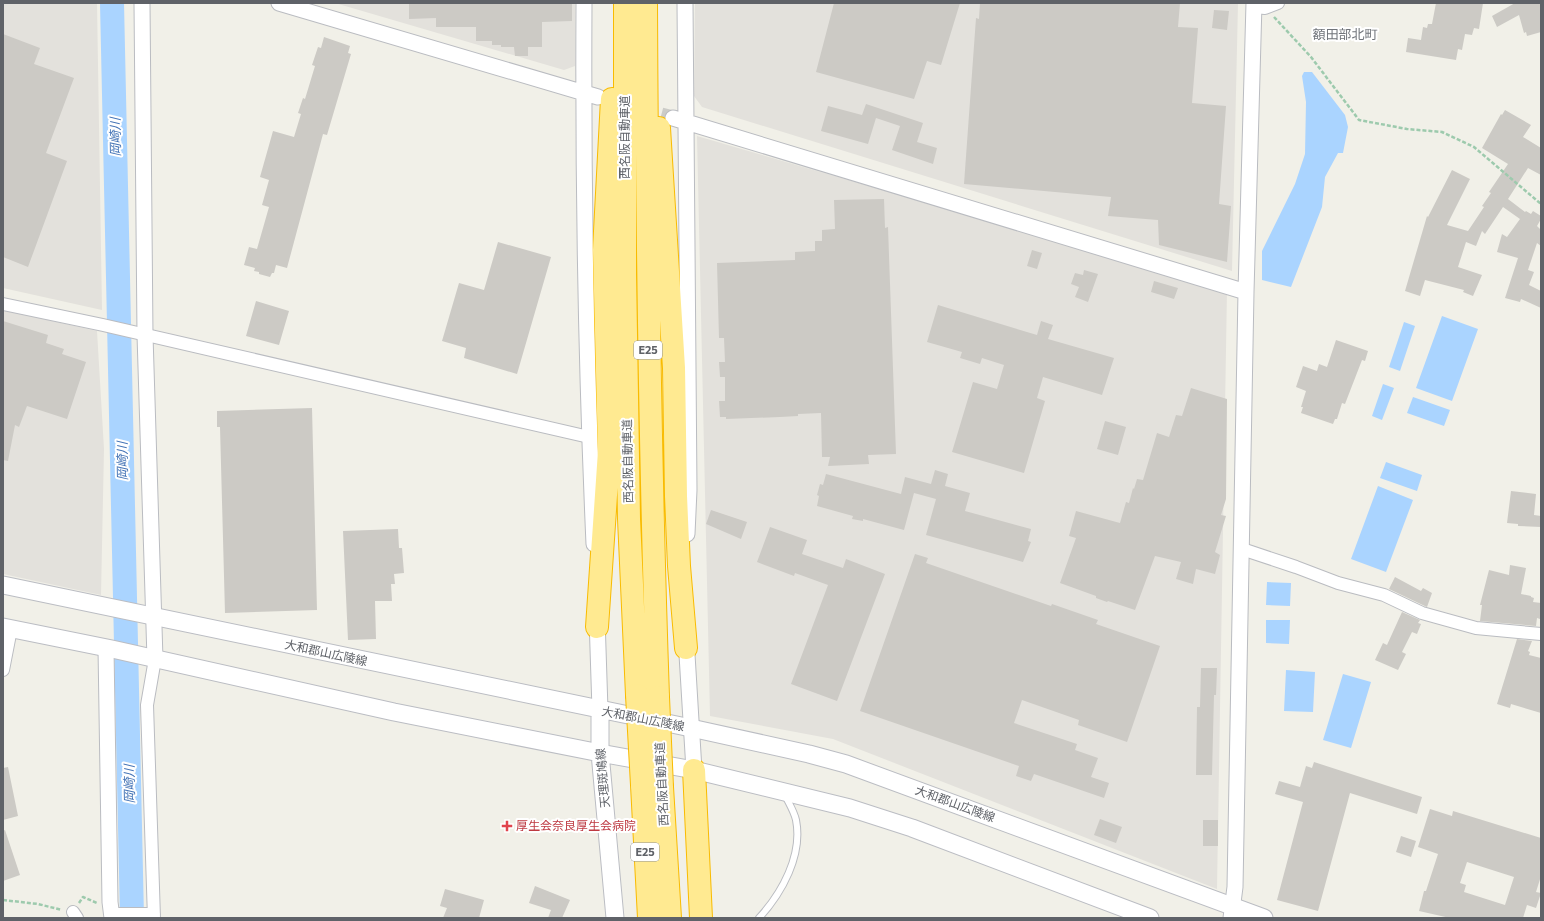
<svg xmlns="http://www.w3.org/2000/svg" width="1544" height="921" font-family="Commissioner,'Noto Sans JP',sans-serif">
	<style>
		.industrial { fill: #e3e1dc }
		.water { fill: #aad4ff }
		.lines { fill: none; stroke-linecap: round; stroke-linejoin: round }
		.river { stroke: #aad4ff; stroke-width: 24 }
		.building { fill: #cccac5; fill-rule: evenodd }
		.tertiary-tunnel { stroke: #ccccc8; stroke-width: 15; stroke-dasharray: 15 8; stroke-linecap: butt }
		.service-casing { stroke: #babcc1; stroke-width: 8 }
		.minor-casing { stroke: #babcc1; stroke-width: 14 }
		.tertiary-casing { stroke: #babcc1; stroke-width: 17 }
		.secondary-casing { stroke: #bbbdc3; stroke-width: 19 }
		.motorway-casing { stroke: #f9bb00; stroke-width: 24 }
		.path { stroke: #9dcaad; stroke-width: 2.5; stroke-dasharray: 4 2; stroke-linecap: butt }
		.service { stroke: #fff; stroke-width: 6 }
		.minor { stroke: #fff; stroke-width: 12 }
		.tertiary { stroke: #fff; stroke-width: 15 }
		.secondary { stroke: #fff; stroke-width: 17 }
		.motorway { stroke: #ffea91; stroke-width: 22 }
		.motorway-bridge-casing { stroke: #f9bb00; stroke-width: 24; stroke-linecap: butt }
		.motorway-bridge { stroke: #ffea91; stroke-width: 22 }
		.health-dot { fill: #e0444e; stroke: #fff; stroke-width: 1.5 }
		.labels { text-anchor: middle; stroke-width: 4; stroke-linejoin: round; paint-order: stroke }
		.shield { fill: #fff; stroke: #8f9195; stroke-width: 1 }
		.shield-label { font-size: 11px; font-weight: bold; fill: #5f6268 }
		.street-label { font-size: 12px; fill: #5f6268; stroke: #fff }
		.health-label { font-size: 12px; fill: #be3a42; stroke: #fff; text-anchor: start }
		.neighbourhood-label { font-size: 13px; fill: #70747a; stroke: #fff }
		.water-label { font-size: 13px; font-style: italic; fill: #4272b5; stroke: #fff }
	</style>
	<rect width="100%" height="100%" fill="#f1f0e8"/>
	<path class="industrial" d="M3 3H97L102 310 3 288Z
		M335 3H575V66L564 70Z
		M695 3H1238L1232 271 702 107 694 96Z
		M697 136 1227 290 1217 889 833 739 710 716Z
		M3 310 97 331 104 449 101 595 3 574Z"/>
	<path class="water" d="M1304 72H1312L1345 115 1348 127 1343 153H1338L1325 177 1322 207 1291 287 1262 280V251L1295 184 1305 154 1306 102 1302 76Z
		M1442 316 1478 329 1452 401 1416 388Z
		M1404 322 1415 326 1400 371 1389 367Z
		M1383 384 1394 388 1382 420 1372 416Z
		M1413 397 1450 410 1444 426 1407 413Z
		M1386 462 1422 475 1417 491 1380 478Z
		M1378 486 1413 500 1386 572 1351 559Z
		M1267 582 1291 583 1290 606 1266 605Z
		M1266 620H1290L1289 644 1266 643Z
		M1286 670 1315 672 1313 712 1284 711Z
		M1343 674 1371 682 1351 748 1323 740Z"/>
	<g class="lines">
		<path class="river" d="M112 3 132 918"/>
	</g>
	<path class="building" d="M409 3H572V21L542 22V47H528V56H515L514 47H501V45H492V41H476V27H436V18L409 19Z
		M834 3H960L941 65 927 61 914 99 816 72Z
		M980 3H1180L1178 27 1198 28 1192 103 1226 106 1219 204 1231 206 1227 262 1159 245 1158 220 1108 216 1111 197 964 184 976 18 979 19Z
		M1436 3H1483L1479 29 1474 28 1472 35 1465 34 1462 50 1458 49 1456 60 1406 52 1408 38 1421 40 1423 27 1427 28 1428 24H1432Z
		M1515 3H1541V32L1527 36 1526 32 1524 33 1519 15 1497 27 1492 16Z
		M1214 10 1229 11 1227 30 1212 28Z
		M3 34 40 48 34 64 74 78 46 153 67 161 28 267 3 257Z
		M324 37 350 46 348 53 351 54 327 135 323 134 287 268 276 265 274 273H272L270 277 259 274V272L254 271 255 268 244 265 249 247 257 249 269 207 262 205 269 180 260 177 273 131 294 137 301 114 298 113 303 98 305 99 315 66 312 65 318 47 321 48Z
		M866 104 923 123 917 142 937 148 933 164 892 150 900 126 876 118 868 144 821 131 828 106 862 115Z
		M1505 110 1531 125 1523 137 1541 148V175L1528 168 1508 199 1525 212 1526 211 1531 214 1533 211 1541 216V219L1537 226 1541 230V246L1537 243 1528 270 1534 272 1529 285 1541 291V308L1521 299 1520 302 1505 298 1518 258 1497 252 1502 234 1507 237 1520 219 1503 207 1485 234 1482 231 1476 246 1466 242 1458 267 1482 275 1473 296 1463 292 1464 290 1425 280 1420 296 1405 291 1427 216 1428 217 1452 170 1470 179 1447 225 1468 231 1484 207 1482 206 1491 193 1489 192 1508 164 1482 148 1501 114 1502 115Z
		M884 199 885 228 888 227 896 454 868 455 869 464 828 466 830 457H822L821 413 798 414V416L780 417 726 419V417H720L719 401H725V377H720L719 362H725L724 338H719L717 263 795 260V252L815 251V241H822V230L835 229 834 200Z
		M498 242 551 257 517 374 464 358 466 348 442 341 459 283 484 290Z
		M1032 250 1042 253 1037 269 1027 266Z
		M1084 270 1098 274 1088 302 1075 297 1079 287 1071 284 1075 273 1083 275Z
		M1154 281 1178 288 1174 299 1151 292Z
		M256 301 289 311 279 345 246 336Z
		M938 305 1037 335 1041 321 1053 325 1048 339 1114 358 1102 395 1043 377 1037 398 1045 401 1024 473 952 452 973 382 997 389 1004 365 982 358 980 364 960 358 962 352 927 342Z
		M3 321 48 335 46 343 64 349 62 354 86 362 67 419 27 406 19 427 15 425 8 461 3 460Z
		M1336 340 1368 351 1365 361 1362 360 1345 404 1342 403 1337 419H1335L1333 424 1301 413 1303 407H1301L1306 391 1296 387 1303 366 1317 371 1319 364 1327 367Z
		M1191 388 1227 399 1226 499 1221 515 1226 516 1215 552 1220 555 1215 574 1196 569 1193 584 1176 579 1181 562 1155 556 1135 610 1108 601 1107 602 1096 598V596L1060 583 1076 538 1069 536 1076 511 1120 523 1126 502 1129 503 1133 488 1134 489 1137 479 1143 480 1157 433 1169 437 1176 415 1182 416Z
		M312 408 317 610 225 613 220 427H217V411Z
		M1105 421 1126 427 1118 455 1097 449Z
		M935 470 948 474 945 486 970 493 965 511 1031 529 1028 541 1031 542 1023 562 926 535 936 499 914 493 904 530 863 519V521L852 519 853 516 817 506 819 496 817 495 820 484 823 485 826 474 901 494 905 477 931 484Z
		M1511 491 1536 494 1534 515 1541 516V527L1518 526V524L1507 523Z
		M711 510 747 522 741 539 706 524Z
		M770 527 807 540 802 554 843 568 846 559 885 574 837 701 791 684 828 585 795 573 794 576 757 562Z
		M398 529 399 548H402L404 573 394 574 395 584H391L392 601H375L376 639 348 640 343 531Z
		M915 554 928 558 926 563 1051 606 1052 604 1098 620 1096 624 1160 646 1127 742 1078 725 1079 720 1022 700 1014 723 1077 744 1075 750 1098 758 1091 777 1109 783 1104 798 1034 774 1031 781 1016 776 1019 766 860 711Z
		M1510 565 1526 568 1521 594 1531 596V597L1534 598 1533 602 1541 603V613L1540 619 1537 618 1536 626 1480 621 1482 605H1480L1489 570 1509 575Z
		M1395 577 1421 591 1423 588 1432 593 1427 607 1389 589Z
		M1402 612 1420 620 1418 623 1421 624 1417 634 1412 632 1402 652 1406 654 1398 670 1375 660 1383 643 1387 645Z
		M1517 639 1532 641 1528 651 1530 652 1529 655 1541 658V713L1511 704 1510 708 1497 704Z
		M1201 668H1217L1216 695H1214L1212 775H1196L1197 707H1200Z
		M1314 762 1422 797 1417 814 1350 793 1318 911 1277 900 1303 802 1275 794 1279 781 1300 787 1306 766 1312 768Z
		M8 767 18 816 3 820V768Z
		M1430 809 1452 816 1453 811 1541 838V876L1536 892 1541 893 1536 908 1527 905 1523 918H1450L1419 911 1424 891H1426L1438 854 1418 847ZM1467 862 1514 877 1505 905 1464 892 1466 885 1460 883Z
		M1100 819 1122 827 1116 843 1094 835Z
		M1203 820H1218V846H1203Z
		M5 830 20 875 3 881V831Z
		M1401 836 1416 841 1411 857 1396 852Z
		M535 886 570 900 562 918H548L551 910 529 903Z
		M445 889 484 900 479 918H443L447 908 440 906Z"/>
	<g class="lines">
		<path class="tertiary-tunnel" d="M639 109 673 118"/>
		<g class="service-casing">
			<path id="service" d="M759 918C782 893 803 855 796 820 794 811 788 802 785 795"/>
		</g>
		<g class="minor-casing">
			<path id="minor" d="M1254 7 1265 8 1278 3
				M3 304 103 325 589 437
				M1242 549 1296 567 1338 583 1384 595 1422 613 1476 628 1541 634
				M3 670 11 629
				M73 912 77 918
				M112 914H154
				M154 918 147 705 155 659"/>
		</g>
		<g class="tertiary-casing">
			<path id="tertiary" d="M142 3 145 335 155 659
				M279 3 598 97
				M584 3C583 183 586 364 594 544
				M685 3 689 490 687 534
				M673 118 1246 292
				M597 618 600 710
				M686 638 694 770
				M106 648 110 902 112 918
				M1231 918 1235 887 1246 292 1254 3"/>
		</g>
		<g class="secondary-casing">
			<path id="secondary" d="M3 585 691 728 809 754 846 764 1264 918
				M3 627 112 649 394 712 600 753 694 770 850 808 912 828 1150 918
				M600 710V753L615 918"/>
		</g>
		<g class="motorway-casing">
			<path id="motorway" d="M625 3V274L629 519 637 695
				M646 3C647 234 650 466 658 697
				M659 128 674 368 676 496 679 566 686 648
				M597 627 609 451 604 250 612 99
				M694 770 701 918
				M642 785 649 918
				M662 787 670 918"/>
		</g>
		<path class="path" d="M1274 17 1311 57 1359 120 1407 129 1442 132 1474 147 1541 204
			M3 900 38 904 62 910
			M79 903 83 897 97 903"/>
		<use href="#service" class="service"/>
		<use href="#minor" class="minor"/>
		<use href="#tertiary" class="tertiary"/>
		<use href="#secondary" class="secondary"/>
		<use href="#motorway" class="motorway"/>
		<g class="motorway-bridge-casing">
			<path id="motorway-bridge" d="M637 695 642 785
				M658 697 662 787"/>
		</g>
		<use href="#motorway-bridge" class="motorway-bridge"/>
	</g>
	<path class="health-dot" d="M505 820h4v4h4v4h-4v4h-4v-4h-4v-4h4z"/>
	<g class="labels">
		<g class="shield">
			<rect x="634" y="341" width="28" height="18" rx="3"/>
			<rect x="631" y="843" width="28" height="18" rx="3"/>
		</g>
		<g class="shield-label">
			<text x="648" y="354">E25</text>
			<text x="645" y="856">E25</text>
		</g>
		<g class="street-label">
			<text transform="translate(625 137) rotate(-90)" y="4">西名阪自動車道</text>
			<text transform="translate(628 461) rotate(-91)" y="4">西名阪自動車道</text>
			<text transform="translate(326 653) rotate(12)" y="4">大和郡山広陵線</text>
			<text transform="translate(643 719) rotate(11)" y="4">大和郡山広陵線</text>
			<text transform="translate(603 778) rotate(-95)" y="4">天理斑鳩線</text>
			<text transform="translate(662 784) rotate(-93)" y="4">西名阪自動車道</text>
			<text transform="translate(955 804) rotate(20)" y="4">大和郡山広陵線</text>
		</g>
		<g class="health-label">
			<text x="516" y="830">厚生会奈良厚生会病院</text>
		</g>
		<g class="neighbourhood-label">
			<text x="1345" y="39">額田部北町</text>
		</g>
		<g class="water-label">
			<text transform="translate(115 137) rotate(-91)" y="5">岡崎川</text>
			<text transform="translate(122 461) rotate(-91)" y="5">岡崎川</text>
			<text transform="translate(129 784) rotate(-91)" y="5">岡崎川</text>
		</g>
	</g>
	<rect width="1544" height="921" fill="none" stroke="#5f6268" stroke-width="8"/>
</svg>
